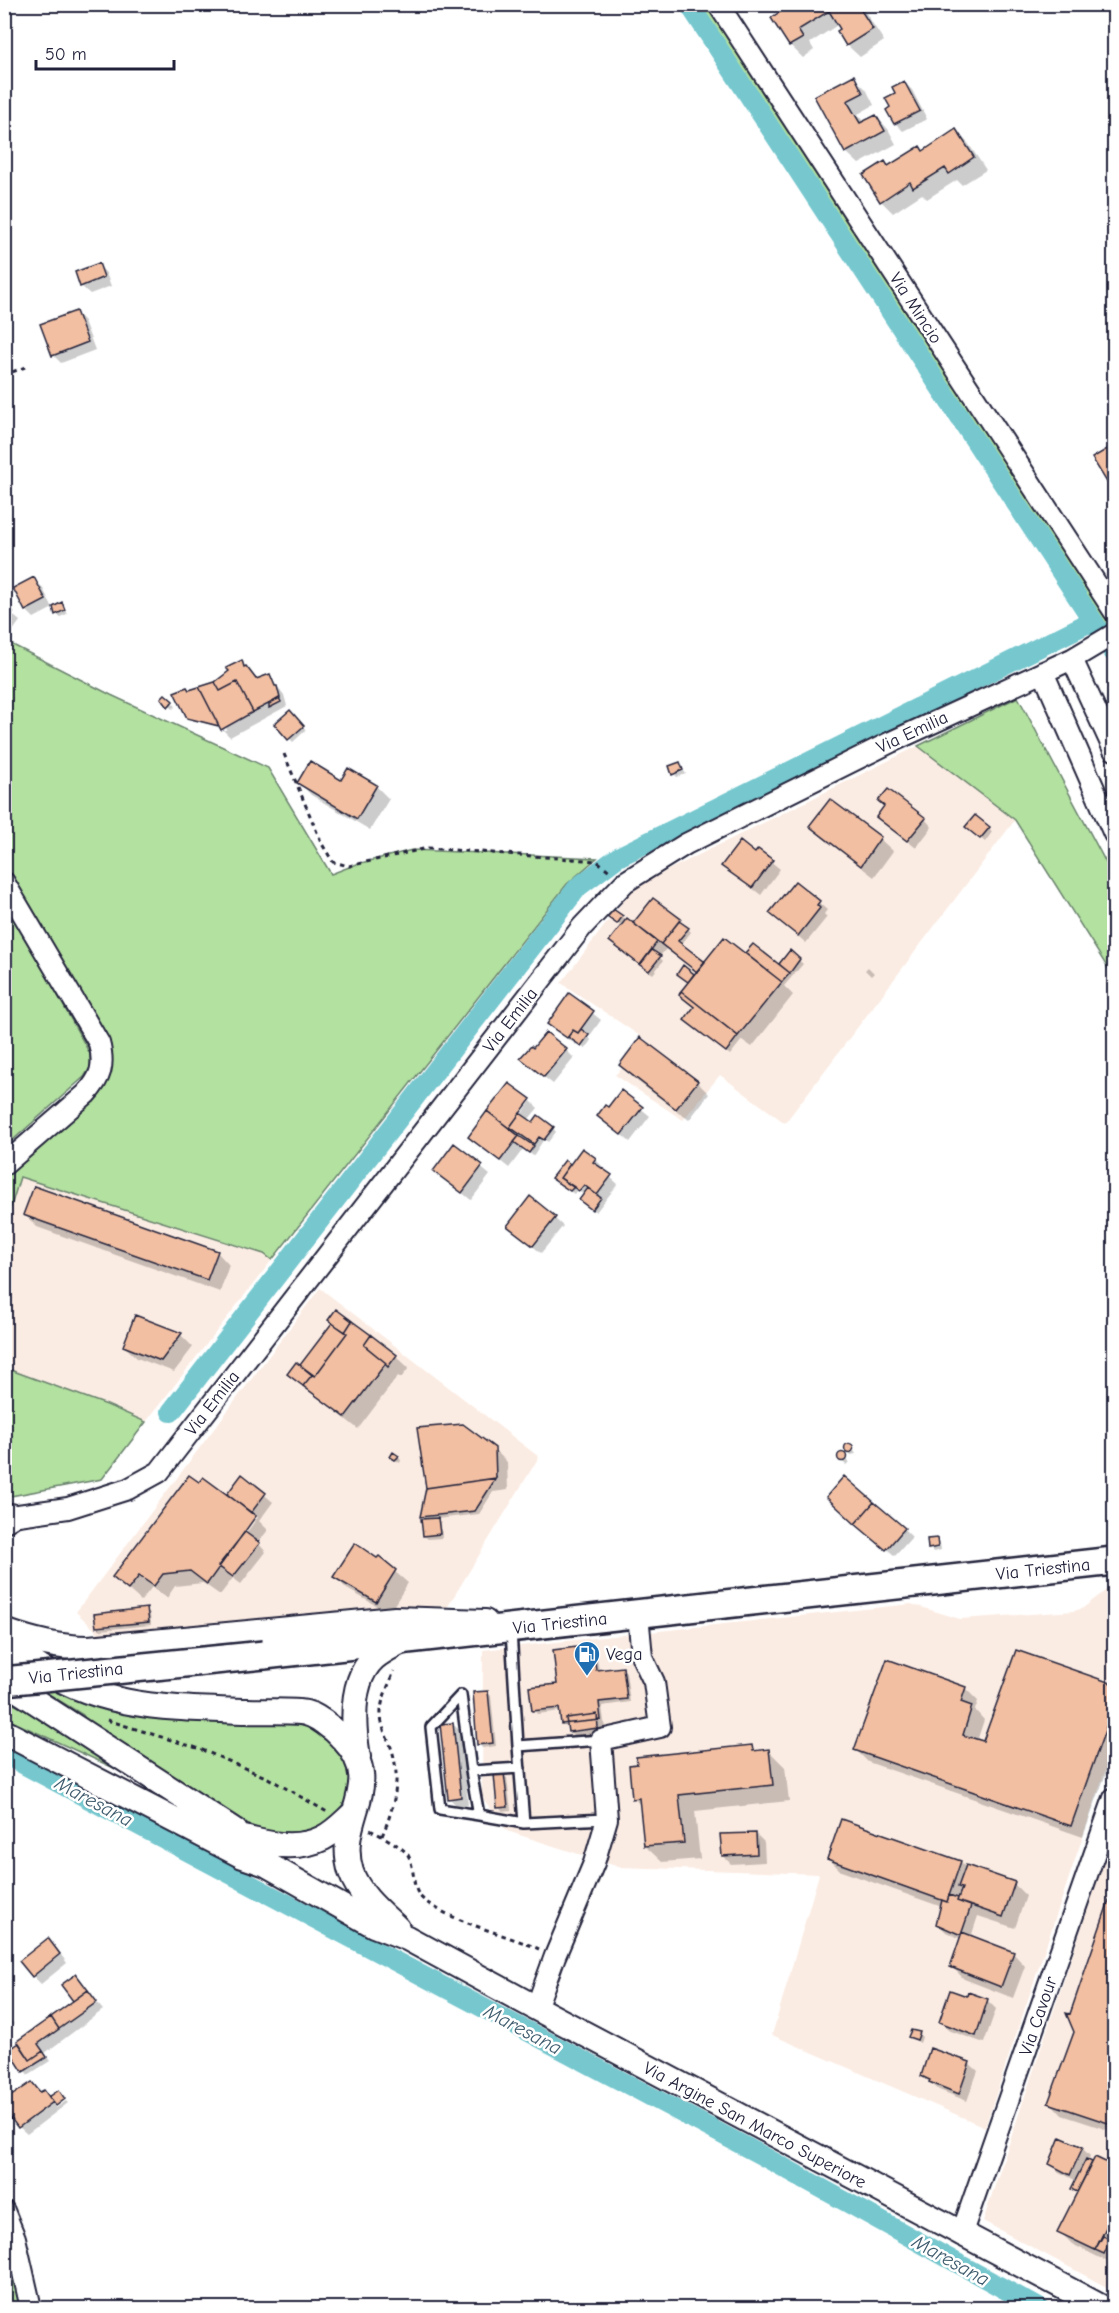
<svg xmlns="http://www.w3.org/2000/svg" width="1119" height="2313" font-family="'Comic Neue',sans-serif">
	<style>
		.built { fill: #fbece3 }
		.green { fill: #b3e1a0; stroke: #6a826e; stroke-width: 1.5 }
		.shadow { fill: #0003; fill-rule: evenodd }
		.lines { fill: none; stroke-linecap: round; stroke-linejoin: round }
		.canal { stroke: #76c7ce; stroke-width: 20 }
		.building { fill: #f2bfa2; stroke: #22223b; stroke-width: 1.5 }
		.service-casing { stroke: #22223b; stroke-width: 14 }
		.minor-casing { stroke: #22223b; stroke-width: 24 }
		.tertiary-casing { stroke: #22223b; stroke-width: 28 }
		.secondary-casing { stroke: #22223b; stroke-width: 32 }
		.path { stroke: #22223b; stroke-width: 3; stroke-dasharray: 4.5 4.5; stroke-linecap: butt }
		.service { stroke: #fff; stroke-width: 9 }
		.minor { stroke: #fff; stroke-width: 20 }
		.tertiary { stroke: #fff; stroke-width: 24 }
		.secondary { stroke: #fff; stroke-width: 27 }
		.secondary-bridge-casing { stroke: #22223b; stroke-width: 32; stroke-linecap: butt }
		.secondary-bridge { stroke: #fff; stroke-width: 27 }
		.labels { text-anchor: middle; stroke-width: 5; stroke-linejoin: round; paint-order: stroke }
		.street-label { font-size: 18px; fill: #22223b; stroke: #fff }
		.poi-label { font-size: 18px; fill: #22223b; stroke: #fff; text-anchor: start }
		.water-label { font-size: 20px; font-style: italic; fill: #3f5c6e; stroke: #fff }
	</style>
	<rect width="100%" height="100%" fill="#fff"/>
	<filter id="ink" filterUnits="userSpaceOnUse"><feTurbulence type="fractalNoise" baseFrequency=".0167" numOctaves="2"/><feDisplacementMap in="SourceGraphic" scale="12" xChannelSelector="R" yChannelSelector="G"/><feConvolveMatrix kernelMatrix="1 2 1 2 8 2 1 2 1" color-interpolation-filters="sRGB"/></filter>
	<g filter="url(#ink)">
		<path class="built" d="M918 746 1015 820 785 1123 720 1075 683 1120 615 1075 649 1042 561 983 634 887Z
			M20 1177 264 1254 272 1260 146 1422 107 1405 5 1368V1226Z
			M320 1288 539 1457 442 1616 117 1651 76 1612Z
			M1114 1584V1744L985 2127 772 2035 819 1874 619 1867 507 1831 482 1797 483 1650 911 1604 960 1619 1074 1611 1083 1608Z
			M1114 1831V2291L983 2221Z"/>
		<path class="green" d="M696 5H711L1105 612 1114 632 1110 638Z
			M5 641 111 695 268 768 331 874 357 864 412 850 597 858 567 884 272 1260 264 1254 20 1177 5 1226 4 1153 94 1078V1057L57 994 90 1054V1068L84 1077 5 1147Z
			M1018 697 1114 878V978L1015 820 918 746Z
			M5 1368 107 1405 146 1422 102 1479 5 1497Z
			M4 1656 53 1688 284 1718 320 1726 349 1768V1792L334 1822 311 1834 267 1833 223 1813 87 1722 83 1715 5 1667Z
			M4 1699 38 1717 127 1774 5 1718Z
			M4 2191 41 2308H5Z"/>
		<path class="shadow" d="M794 4H860L884 41 860 57 847 45 839 24 810 43 814 50 803 58 790 45 773 18Z
			M853 77 866 89 874 105 858 114 864 123 876 116 888 129 896 144 859 164 846 152 816 97Z
			M904 82 912 90 927 119 903 131 895 123 892 108 897 94Z
			M956 131 968 143 986 170 962 185 957 180 927 199 922 194 893 213 881 201 885 162 890 167 920 147 924 152Z
			M98 265 106 273 111 286 90 294 81 286Z
			M76 313 84 321 95 350 61 363 53 355Z
			M1114 447V489L1094 459Z
			M34 579 42 587 53 608 34 618 26 610Z
			M61 604 67 614 60 617 56 614Z
			M4 608 20 621 10 635 4 631Z
			M242 662 257 680 269 676 284 695 287 706 230 737 222 729 193 721 226 730 227 727 188 691 216 684Z
			M165 696 176 706 173 709 163 698Z
			M290 712 306 730 293 742 276 724Z
			M684 771 686 774 677 777 675 775Z
			M299 782H342L376 786 389 799 370 830 311 795Z
			M830 801 880 839 893 851 874 877 823 838 811 826Z
			M878 817 925 819 932 827 916 848Z
			M975 817 992 832 985 842 971 830Z
			M758 851 780 869 761 895 723 866 755 855Z
			M796 883 827 910 824 914 827 917 806 943 771 913Z
			M622 917 633 925 680 920 691 932 681 945 705 964 752 958 779 966 790 952 803 964 784 986 793 995 752 1047 742 1040 730 1055 690 1023 696 1007 690 983 682 977 683 967 695 977 698 972 666 949 659 957 663 961 653 974 649 971 611 941 622 927 613 920Z
			M868 967 874 973 871 976 865 970Z
			M570 995 601 1020 589 1037 591 1040 585 1049 577 1043 576 1045 549 1024Z
			M534 1050H566L574 1058 553 1084 530 1066Z
			M621 1065 697 1082 709 1094 689 1120 633 1078Z
			M509 1085 519 1113 521 1115 531 1101 538 1108 528 1120 533 1124 553 1128 556 1132 548 1142 544 1139 533 1156 524 1148 509 1168 470 1137Z
			M621 1092 650 1116 630 1142 599 1116Z
			M454 1145 490 1175 471 1200 435 1171Z
			M595 1159 603 1167 601 1169 618 1184 596 1212 584 1204V1195L577 1190 574 1194 557 1182 565 1162 570 1167Z
			M531 1198 563 1226 541 1253 517 1233Z
			M25 1215 217 1252 229 1265 220 1292 37 1227Z
			M336 1311 396 1356 409 1368 401 1378 398 1376 358 1429 309 1390 300 1367 333 1323Z
			M136 1317 181 1335 193 1347 174 1372 137 1358 124 1346Z
			M847 1446H851L856 1454 851 1455 848 1451Z
			M494 1449 507 1462 508 1490 493 1492 479 1514 437 1519 441 1523 442 1538 428 1539 424 1536 426 1520 422 1516 427 1488Z
			M843 1455 849 1462 846 1465 839 1459Z
			M391 1457H398L401 1460 400 1463Z
			M242 1476 273 1502 259 1521 268 1530 258 1543 266 1552 241 1584 233 1578 220 1595 203 1583 175 1586 167 1598 152 1587 141 1601 114 1577 234 1502ZM254 1517H258L242 1539 239 1537Z
			M836 1505 904 1529 912 1537 895 1556Z
			M936 1539 940 1543 941 1550 933 1552 930 1548Z
			M379 1558 408 1583 389 1613 347 1589 335 1577Z
			M146 1610 150 1613 151 1625 101 1630 97 1627Z
			M593 1647 596 1650 599 1671 623 1669 626 1672 630 1702 602 1706 606 1736 578 1740 570 1732 569 1727 563 1724 561 1711 537 1714 534 1710Z
			M1016 1652 1114 1685V1751L1083 1837 868 1762 856 1750 965 1688 978 1701 975 1710 984 1720 977 1741 984 1743Z
			M487 1692 491 1696 496 1746 482 1748 479 1744Z
			M453 1724 461 1732 468 1805 457 1806 449 1798Z
			M752 1747 757 1752 768 1750 785 1767 789 1801 695 1811 700 1859 662 1862 645 1846 641 1806 634 1798Z
			M504 1775 507 1778 511 1810 502 1811 499 1807Z
			M756 1834 764 1842 765 1862 731 1864 723 1856Z
			M829 1859 961 1862 967 1868 1014 1884 1026 1896 1015 1928 978 1916 971 1937 1013 1953 1025 1966 1013 1998 964 1979 952 1967 961 1939 946 1932 938 1924 942 1907 841 1871Z
			M1114 1891V2132L1062 2115 1050 2102 1075 2032 1071 2015Z
			M56 1948 67 1963 41 1984 33 1976Z
			M969 1994 988 2001 996 2009 984 2043 948 2030 940 2022Z
			M91 1996 103 2010 45 2053 50 2061 28 2075 11 2050Z
			M4 2012 14 2024 4 2031Z
			M919 2034 922 2037 920 2043 910 2037Z
			M969 2063 978 2071 967 2101 939 2090 922 2076Z
			M41 2093 56 2104V2108L66 2101 68 2103 27 2134 19 2127Z
			M1082 2148 1090 2156 1088 2161 1093 2165 1095 2159 1114 2168V2248L1108 2262 1072 2244 1059 2231 1078 2193 1073 2188 1077 2181 1059 2172 1051 2164Z"/>
		<g class="lines">
			<path class="canal" d="M689 4 1114 653
				M171 1412 578 887 618 857 1092 621
				M4 1754 761 2155 1039 2308"/>
		</g>
		<path class="building" d="M791 4H857L873 29 846 46 837 31 840 29 829 11 798 30 803 38 789 46 771 18Z
			M854 75 863 93 847 101 860 123 876 115 885 131 845 153 814 96Z
			M904 81 920 111 894 124 886 110 890 107 885 98 895 93 892 87Z
			M956 129 974 157 949 174 945 168 913 188 910 182 880 202 863 175 885 161 888 166 920 146 923 151Z
			M99 263 104 277 80 287 75 272Z
			M76 311 88 342 52 356 40 324Z
			M1114 445V483L1113 480 1108 484 1092 458Z
			M34 577 46 600 25 611 13 588Z
			M62 602 65 610 55 615 53 607Z
			M4 606 13 612 4 624Z
			M242 660 244 667 246 666 256 679 270 674 275 686H277L280 698 253 712 237 682 220 691 215 682 229 671 226 668Z
			M215 682 220 691 237 682 253 712 221 730 199 687Z
			M187 687 189 690 199 687 219 726 187 718 174 692Z
			M165 694 173 701 168 707 161 698Z
			M279 698 281 702 269 708V704Z
			M290 710 304 726 288 740 274 724Z
			M310 761 341 780 348 768 377 785 357 819 297 783Z
			M680 762 683 770 672 775 669 766Z
			M888 789 926 818 907 841 876 817 884 806 878 801Z
			M830 799 881 837 861 866 809 826Z
			M975 815 990 827 980 839 965 827Z
			M740 841 755 853 758 849 773 860 752 888 721 866Z
			M795 881 820 901 817 905 820 908 798 936 769 913Z
			M653 898 681 919 661 944 633 923Z
			M613 909 623 916 617 924 607 917Z
			M627 918 657 942 640 965 609 941Z
			M679 921 689 928 678 941 705 962 697 972 661 944Z
			M724 937 782 982 738 1036 681 991Z
			M753 944 790 973 782 982 745 953Z
			M652 950 661 956 649 971 640 965Z
			M790 950 800 959 790 973 779 964Z
			M683 965 694 974 688 982 677 974Z
			M681 991 738 1036 726 1052 684 1020 694 1007 679 995Z
			M569 993 594 1011 578 1033 573 1030 567 1038 547 1024Z
			M581 1029 589 1035 581 1046 568 1037 573 1030 578 1033Z
			M546 1032 567 1049 544 1077 520 1058 531 1046 533 1048Z
			M640 1037 698 1081 676 1109 619 1065Z
			M509 1083 531 1099 509 1128 487 1111Z
			M621 1090 643 1107 621 1135 597 1116 605 1105 608 1107Z
			M487 1111 519 1136 500 1161 468 1137Z
			M520 1113 533 1122 538 1115 554 1127 544 1140 539 1137 534 1144 510 1127Z
			M519 1136 534 1146 529 1153 514 1142Z
			M454 1143 483 1165 462 1193 433 1171Z
			M582 1148 596 1158 593 1162 612 1175 597 1195 584 1185 579 1191 560 1178Z
			M565 1160 570 1164 560 1178 574 1187 570 1191 551 1178Z
			M34 1186 218 1251 207 1280 23 1215Z
			M588 1188 601 1198 592 1210 579 1200Z
			M530 1196 556 1217 533 1246 507 1226Z
			M336 1309 352 1321 345 1332 328 1320Z
			M135 1315 182 1333 161 1361 123 1346Z
			M352 1321 371 1335 364 1345 386 1363 345 1417 303 1386 312 1375 315 1376 347 1333 345 1332Z
			M332 1323 347 1333 315 1376 300 1365Z
			M371 1335 397 1355 388 1367 385 1364 386 1363 364 1345Z
			M296 1362 312 1375 303 1386 287 1374Z
			M463 1424 495 1448 496 1478 426 1488 417 1428Z
			M844.5 1448a4.5 4.5 0 1 1 9 0a4.5 4.5 0 1 1-9 0Z
			M393 1452 399 1456 395 1460 390 1457Z
			M837.5 1457a4.5 4.5 0 1 1 9 0a4.5 4.5 0 1 1-9 0Z
			M242 1474 266 1493 251 1513 227 1494Z
			M189 1475 199 1482 203 1477 256 1516 207 1584 190 1571 163 1574 154 1586 139 1576 128 1590 112 1577Z
			M844 1476 874 1502 855 1524 826 1497Z
			M496 1478 475 1511 420 1517 426 1488Z
			M874 1502 905 1528 886 1550 855 1524Z
			M438 1518 440 1534 423 1536 421 1519Z
			M245 1532 260 1543 233 1577 218 1566Z
			M937 1538 938 1547 928 1549 927 1539Z
			M355 1543 377 1558 379 1556 396 1570 376 1602 333 1577Z
			M147 1608 149 1622 96 1627 94 1614Z
			M593 1645 596 1670 623 1667 627 1699 599 1702 601 1720 561 1724 559 1708 532 1711 529 1687 557 1684 553 1650Z
			M1016 1650 1114 1684V1705L1071 1826 854 1750 887 1659 966 1687 961 1702 972 1706 963 1735 983 1741Z
			M488 1691 493 1743 477 1745 473 1692Z
			M597 1714 598 1728 568 1732 566 1718Z
			M453 1723 461 1797 448 1799 440 1724Z
			M752 1745 753 1751 769 1749 773 1785 679 1795 684 1843 644 1846 639 1798 632 1799 629 1765 637 1764 636 1757Z
			M504 1773 508 1807 497 1808 494 1774Z
			M841 1819 961 1861 947 1902 827 1859Z
			M756 1833 757 1854 722 1856 720 1834Z
			M966 1865 1015 1882 1003 1917 957 1901 962 1888 958 1887Z
			M1114 1886V2125L1048 2103 1074 2032 1066 2013 1070 2014Z
			M949 1895 958 1898 957 1901 971 1906 961 1935 936 1924 942 1900 947 1902Z
			M962 1932 1014 1952 1001 1987 950 1967Z
			M48 1938 60 1954 32 1977 19 1961Z
			M76 1974 88 1990 73 2001 61 1985Z
			M88 1990 97 2002 59 2029 51 2017Z
			M950 1990 967 1996 968 1992 988 1999 976 2036 939 2022Z
			M51 2017 59 2029 38 2044 43 2051 30 2060 17 2041Z
			M911 2030 920 2032 917 2040 908 2037Z
			M19 2043 30 2060 43 2051 47 2057 23 2072 9 2050Z
			M930 2048 970 2062 959 2094 929 2082 930 2080 921 2076Z
			M32 2082 40 2092 44 2090 53 2102 18 2128 4 2109V2101Z
			M59 2090 65 2099 56 2106 49 2097Z
			M1060 2137 1083 2147 1070 2175 1049 2164Z
			M1095 2157 1114 2166V2211L1095 2250 1057 2232Z
			M1086 2159 1092 2162 1077 2192 1071 2189Z
			M1103 2236 1111 2239 1104 2254 1095 2250Z"/>
		<g class="lines">
			<g class="service-casing">
				<path id="service" d="M511 1631 518 1746 601 1740
					M518 1746 524 1823 606 1819
					M520 1768 471 1771 479 1815 524 1823
					M471 1771 461 1695 431 1727 440 1809 479 1815"/>
			</g>
			<g class="minor-casing">
				<path id="minor" d="M718 4 1114 611
					M1072 659 1114 750
					M1043 672 1114 834
					M4 882 99 1043C105 1065 101 1078 86 1094L4 1165
					M11 1516 68 1508 128 1489 159 1472 582 927 625 882 686 844 891 742 1072 659 1114 634
					M536 2008 555 1956 594 1863 607 1819 601 1740 660 1727 654 1682 642 1657 638 1614
					M4 2211 15 2238 31 2308
					M961 2235 1114 1798"/>
			</g>
			<g class="tertiary-casing">
				<path id="tertiary" d="M4 1520 11 1516
					M4 1631C33 1641 59 1648 89 1648L395 1619 485 1622
					M4 1642C12 1650 21 1655 30 1661 97 1709 168 1708 247 1711 263 1712 293 1710 306 1713 314 1715 324 1722 330 1727 335 1730 339 1735 343 1739 388 1786 334 1818 351 1872 359 1895 380 1912 397 1928
					M4 1681 235 1831
					M4 1732 243 1856 266 1864 374 1925 407 1938 536 2008 1103 2308
					M358 1757C353 1727 349 1681 374 1658 382 1651 393 1646 402 1641
					M217 1830C249 1840 291 1854 323 1838 335 1832 343 1823 353 1814"/>
			</g>
			<g class="secondary-casing">
				<path id="secondary" d="M264 1655 1114 1561"/>
			</g>
			<path class="path" d="M4 375 28 366
				M284 754 322 844 333 862 349 866 428 848 597 861 611 872
				M107 1720 200 1749 268 1778 327 1812
				M370 1830C380 1835 402 1846 408 1855 417 1871 409 1889 425 1901 457 1924 503 1933 539 1949
				M382 1836C394 1808 401 1780 392 1750 387 1736 380 1726 381 1710 382 1697 390 1683 394 1671"/>
			<use href="#service" class="service"/>
			<use href="#minor" class="minor"/>
			<use href="#tertiary" class="tertiary"/>
			<use href="#secondary" class="secondary"/>
			<g class="secondary-bridge-casing">
				<path id="secondary-bridge" d="M4 1681 264 1655"/>
			</g>
			<use href="#secondary-bridge" class="secondary-bridge"/>
		</g>
	</g>
	<defs>
		<g id="fuel-pin" transform="scale(1.35)"><path d="M0 17L-7.5 6A9.5 9.5 0 1 1 7.5 6Z" fill="#1f6fb2" stroke="#fff"/><path d="M-5.5-6h7V0h2V4h1.3V-2.5L3-4.5l.8-.8L6-3V5H2.5V1h-1V6h-7ZM-4.2-4.7v3.2H.2V-4.7Z" fill="#fff"/></g>
	</defs>
	<g fill-rule="evenodd">
		<use href="#fuel-pin" x="587" y="1654"/>
	</g>
	<g class="labels">
		<g class="street-label">
			<text transform="translate(916 308) rotate(57)" y="6">Via Mincio</text>
			<text transform="translate(912 732) rotate(-25)" y="6">Via Emilia</text>
			<text transform="translate(510 1020) rotate(-52)" y="6">Via Emilia</text>
			<text transform="translate(212 1403) rotate(-52)" y="6">Via Emilia</text>
			<text transform="translate(1043 1569) rotate(-6)" y="6">Via Triestina</text>
			<text transform="translate(560 1623) rotate(-6)" y="6">Via Triestina</text>
			<text transform="translate(76 1673) rotate(-6)" y="6">Via Triestina</text>
			<text transform="translate(1038 2016) rotate(-71)" y="6">Via Cavour</text>
			<text transform="translate(755 2125) rotate(28)" y="6">Via Argine San Marco Superiore</text>
		</g>
		<g class="poi-label">
			<text x="606" y="1660">Vega</text>
		</g>
		<g class="water-label">
			<text transform="translate(94 1801) rotate(28)" y="7">Maresana</text>
			<text transform="translate(523 2029) rotate(28)" y="7">Maresana</text>
			<text transform="translate(951 2260) rotate(29)" y="7">Maresana</text>
		</g>
	</g>
	<rect width="1119" height="2313" fill="none" stroke="#fff" stroke-width="24"/>
	<rect x="12" y="12" width="1095" height="2289" fill="none" stroke="#22223b" stroke-width="2" filter="url(#ink)"/>
	<path d="M36 60v9h138v-9" fill="none" stroke="#22223b" stroke-width="3"/>
	<text x="45" y="60" font-size="18" fill="#22223b" stroke="#ffffff" stroke-width="4.5" paint-order="stroke">50 m</text>
</svg>
